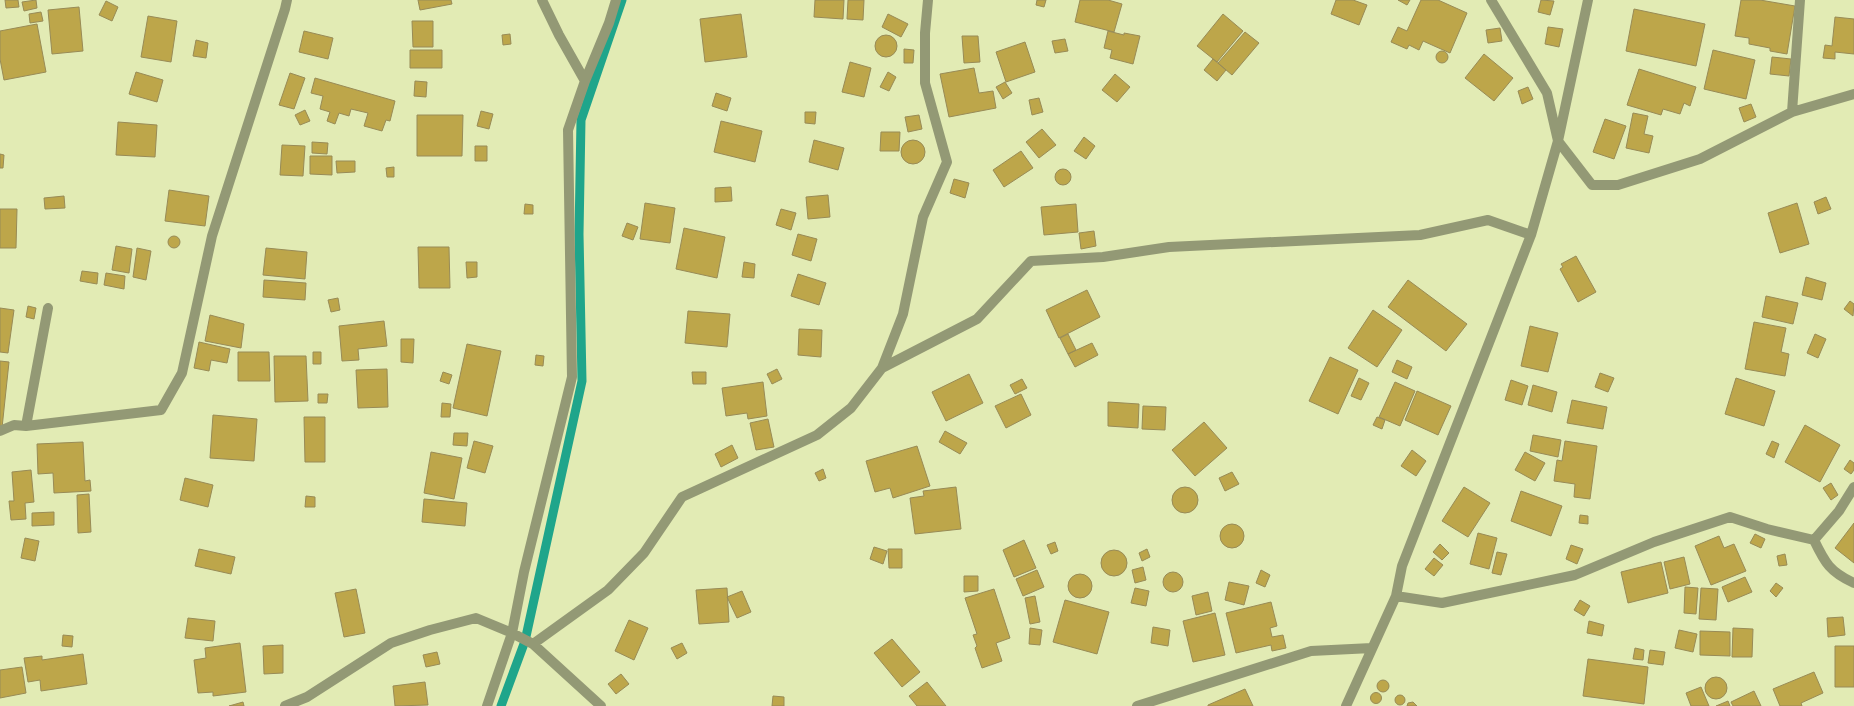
<svg xmlns="http://www.w3.org/2000/svg" width="1854" height="706" font-family="'PT Sans Narrow',sans-serif">
	<style>
		.lines { fill: none; stroke-linecap: round; stroke-linejoin: round }
		.stream { stroke: #1fa58b; stroke-width: 9 }
		.building { fill: #bda64a; stroke: #988b56 }
		.minor { stroke: #939975; stroke-width: 10 }
	</style>
	<rect width="100%" height="100%" fill="#e2ebb4"/>
	<g class="lines">
		<path class="stream" d="M501 706 525 641 582 381 579 234 581 120 622 0"/>
	</g>
	<path class="building" d="M5 0H18L19 7 6 8Z
		M36 0 37 8 24 11 22 2Z
		M418 0H451L452 4 420 10Z
		M815 0H844L843 19 814 17Z
		M848 0H864L863 20 847 19Z
		M1037 0H1046L1044 7 1036 5Z
		M1080 0H1108L1122 4 1114 32 1075 22Z
		M1336 0H1353L1367 5 1359 25 1331 14Z
		M1398 0H1410L1407 5Z
		M1421 0H1438L1467 13 1450 53 1423 41 1419 50 1409 45 1407 49 1391 42 1398 27 1407 31Z
		M1541 0 1554 1 1550 15 1538 12Z
		M1741 0H1760L1795 6 1787 54 1770 51V48L1749 44V38L1735 36Z
		M106 1 118 7 112 21 99 15Z
		M79 7 83 51 52 54 48 10Z
		M1634 9 1705 24 1696 66 1626 51Z
		M41 12 43 21 30 23 29 14Z
		M741 14 747 57 705 62 700 19Z
		M888 14 908 24 901 37 882 27Z
		M1223 14 1243 31 1217 62 1197 46Z
		M148 16 177 21 171 62 141 57Z
		M1835 17 1854 19V54L1835 52V59L1823 58 1825 45 1832 46Z
		M412 21H433V47H413Z
		M37 24 46 72 4 80 0 59V31Z
		M1548 27 1563 29 1559 47 1545 44Z
		M1500 28 1502 41 1488 43 1486 30Z
		M304 31 333 38 328 59 299 52Z
		M1108 31 1124 35V33L1140 36 1133 64 1110 58 1112 50 1104 48Z
		M1245 32 1259 43 1232 75 1218 63Z
		M510 34 511 44 503 45 502 35Z
		M875 46a11 11 0 1 1 22 0a11 11 0 1 1-22 0Z
		M962 36H978L980 62 964 63Z
		M1065 39 1068 51 1055 53 1052 41Z
		M196 40 208 43 206 58 193 56Z
		M1025 42 1035 72 1006 82 996 52Z
		M904 49 914 50 913 63H904Z
		M410 50H442V68H410Z
		M1713 50 1755 60 1746 99 1704 89Z
		M1436 57a6 6 0 1 1 12 0a6 6 0 1 1-12 0Z
		M1484 54 1513 78 1494 101 1465 78Z
		M1772 57 1791 59 1789 76 1770 74Z
		M1213 59 1226 70 1217 81 1204 70Z
		M850 62 871 68 864 97 842 92Z
		M974 68 979 93 993 91 996 108 949 117 940 74Z
		M1639 69 1696 87 1690 106 1684 103 1680 114 1663 109 1661 115 1627 105Z
		M136 72 163 80 157 102 129 94Z
		M888 72 896 77 889 91 880 87Z
		M290 73 305 78 294 109 279 105Z
		M1115 74 1130 87 1117 102 1102 90Z
		M315 78 395 101 390 121 386 120 382 131 364 126 368 113 351 109 349 116 339 113 335 124 327 121 330 112 320 109 323 96 311 93Z
		M415 81 427 82 426 97 414 96Z
		M1005 82 1012 93 1003 99 996 87Z
		M1528 87 1533 99 1522 104 1518 91Z
		M716 93 731 98 727 111 712 106Z
		M1039 98 1043 112 1032 115 1029 100Z
		M1751 104 1756 117 1744 122 1739 108Z
		M305 110 310 121 300 125 295 115Z
		M481 111 493 114 489 129 477 126Z
		M805 112H816L815 124 805 123Z
		M1633 113 1648 116 1644 134 1653 136 1649 153 1626 148Z
		M417 115H463L462 156H417Z
		M919 115 922 129 908 132 905 117Z
		M1605 119 1626 126 1614 159 1593 152Z
		M721 121 762 131 755 162 714 152Z
		M118 122 157 125 155 157 116 155Z
		M1042 129 1056 145 1039 158 1026 142Z
		M881 132H900L899 151H880Z
		M1084 137 1095 146 1086 159 1074 151Z
		M814 140 844 148 838 170 809 162Z
		M901 152a12 12 0 1 1 24 0a12 12 0 1 1-24 0Z
		M312 142 328 143 327 154 312 153Z
		M282 145 305 146 303 176 280 175Z
		M475 146H487V161H475Z
		M1021 151 1033 168 1004 187 993 170Z
		M0 154 4 155 3 168H0Z
		M310 156H332V175L310 174Z
		M336 161H355V172L337 173Z
		M394 167V177H387L386 168Z
		M1055 177a8 8 0 1 1 16 0a8 8 0 1 1-16 0Z
		M954 179 969 183 965 198 950 193Z
		M731 187 732 201 715 202V188Z
		M169 190 209 196 205 226 165 221Z
		M828 195 830 217 808 219 806 197Z
		M64 196 65 208 45 209 44 198Z
		M1826 197 1831 209 1818 214 1814 202Z
		M645 203 675 208 670 243 640 239Z
		M1797 203 1809 244 1780 253 1768 213Z
		M525 204 533 205V214H524Z
		M1076 204 1078 232 1044 235 1041 207Z
		M0 209H17L16 248H0Z
		M781 209 796 213 791 230 776 225Z
		M627 223 638 227 633 240 622 236Z
		M684 228 725 237 717 278 676 269Z
		M1094 231 1096 246 1081 249 1079 233Z
		M798 234 817 239 811 261 792 255Z
		M168 242a6 6 0 1 1 12 0a6 6 0 1 1-12 0Z
		M116 246 132 249 129 273 112 270Z
		M418 247H449L450 288H419Z
		M137 248 151 251 146 280 133 277Z
		M266 248 307 252 305 279 263 275Z
		M1576 256 1596 292 1578 302 1560 269 1563 267 1561 264Z
		M466 262H477V277L467 278Z
		M744 262 755 264 754 278 742 277Z
		M82 271 98 273 97 284 80 281Z
		M106 273 125 276 124 289 104 285Z
		M798 274 826 283 819 305 791 296Z
		M1806 277 1826 283 1822 300 1802 295Z
		M264 280 306 283 305 300 263 297Z
		M1408 280 1467 324 1446 351 1388 307Z
		M1087 290 1100 317 1059 338 1046 310Z
		M1766 296 1798 303 1793 324 1762 317Z
		M338 298 340 310 331 312 328 300Z
		M1850 301 1854 304 1853 316 1844 309Z
		M28 306 36 308 34 319 26 317Z
		M0 308 14 310 8 353 0 352Z
		M1373 310 1402 330 1377 367 1348 348Z
		M688 311 730 314 727 347 685 343Z
		M210 315 244 324 241 348 205 341Z
		M384 321 387 346 358 349 359 360 342 361 339 326Z
		M1754 322 1786 328 1781 352 1789 354 1785 376 1745 369Z
		M1530 326 1558 333 1548 372 1521 366Z
		M799 329 822 330 821 357 798 355Z
		M1068 334 1076 350 1068 354 1060 338Z
		M1815 334 1826 339 1818 358 1807 353Z
		M401 339H414L413 363 401 362Z
		M199 342 230 349 227 363 211 360 209 371 194 368Z
		M1092 343 1098 355 1075 367 1068 354Z
		M467 344 501 351 487 416 453 408Z
		M238 352H269L270 381H238Z
		M313 352H321V364H313Z
		M536 355 544 356 543 366 535 365Z
		M274 356H306L308 401 275 402Z
		M1330 357 1358 370 1338 414 1309 401Z
		M1397 360 1412 367 1407 379 1392 372Z
		M0 361 9 362 2 428H0Z
		M387 369 388 407 358 408 356 370Z
		M777 369 782 379 772 384 767 374Z
		M443 372 452 375 449 384 440 381Z
		M692 372H706V384H693Z
		M1600 373 1614 378 1608 392 1595 387Z
		M969 374 983 403 946 421 932 392Z
		M1359 378 1369 383 1361 400 1351 396Z
		M1736 378 1775 391 1764 426 1725 414Z
		M1022 379 1027 388 1015 394 1010 385Z
		M1511 380 1528 386 1522 405 1505 400Z
		M763 382 767 416 748 419 747 413 726 416 722 388Z
		M1395 382 1415 391 1400 426 1379 417Z
		M1533 385 1557 392 1552 412 1528 405Z
		M1417 391 1451 406 1438 435 1405 420Z
		M318 394H328L327 403H318Z
		M1021 394 1031 415 1006 428 995 406Z
		M1572 400 1607 407 1603 429 1567 423Z
		M1108 402 1139 404 1138 428 1108 426Z
		M442 403 451 404 450 417H441Z
		M1143 406 1166 407 1165 430 1142 429Z
		M213 415 257 419 254 461 210 458Z
		M304 417H325V462H305Z
		M1377 417 1385 420 1382 429 1373 425Z
		M768 419 774 447 756 450 750 423Z
		M1204 422 1227 448 1195 476 1172 450Z
		M1805 425 1840 445 1820 482 1785 462Z
		M945 431 967 443 960 454 939 442Z
		M454 433H468L467 446 453 445Z
		M1533 435 1561 440 1558 457 1530 451Z
		M474 441 493 446 485 473 467 468Z
		M1565 441 1597 446 1590 499 1574 497 1575 484 1554 481 1557 460 1562 461Z
		M1772 441 1779 444 1774 458 1766 454Z
		M83 442 85 481 90 480 91 491 54 493 53 473 38 474 37 444Z
		M732 445 738 458 721 467 715 454Z
		M917 446 930 486 893 498 890 488 875 492 866 461Z
		M1412 450 1426 461 1416 476 1401 466Z
		M431 452 462 458 454 499 424 493Z
		M1525 452 1545 463 1535 481 1515 470Z
		M1850 460 1854 463V470L1851 474 1844 469Z
		M823 469 826 478 819 481 815 473Z
		M31 470 34 502 25 503 26 519 11 520 9 501H14L12 472Z
		M1232 472 1239 484 1225 491 1219 478Z
		M185 478 213 485 208 507 180 500Z
		M1831 483 1838 495 1831 500 1823 488Z
		M956 487 961 529 915 534 910 498 924 496 923 491Z
		M1464 487 1490 503 1468 537 1442 521Z
		M1172 500a13 13 0 1 1 26 0a13 13 0 1 1-26 0Z
		M1521 491 1562 506 1551 536 1511 521Z
		M89 494 91 532 78 533 77 495Z
		M306 496 315 497V507H305Z
		M424 499 467 503 465 526 422 522Z
		M54 512V525L32 526V513Z
		M1580 515 1588 516V524L1579 523Z
		M1854 523V563L1835 548Z
		M1220 536a12 12 0 1 1 24 0a12 12 0 1 1-24 0Z
		M1478 533 1497 538 1489 569 1470 564Z
		M1755 534 1765 539 1761 548 1750 543Z
		M1719 536 1724 548 1734 544 1746 571 1711 585 1695 546Z
		M25 538 39 541 35 561 21 558Z
		M1024 540 1036 568 1014 577 1003 550Z
		M1055 542 1058 551 1051 554 1047 545Z
		M1440 544 1449 553 1442 560 1433 552Z
		M1571 545 1583 549 1577 564 1566 559Z
		M874 547 887 551 883 564 870 559Z
		M199 549 235 557 231 574 195 566Z
		M888 549H902V568H889Z
		M1147 549 1150 557 1142 561 1139 553Z
		M1101 563a13 13 0 1 1 26 0a13 13 0 1 1-26 0Z
		M1497 552 1507 554 1501 575 1492 573Z
		M1785 554 1787 565 1779 566 1777 556Z
		M1684 557 1690 584 1670 589 1664 562Z
		M1434 558 1443 565 1434 576 1425 569Z
		M1661 562 1668 593 1628 603 1621 572Z
		M1143 567 1146 580 1135 583 1132 570Z
		M1037 570 1044 587 1023 596 1016 579Z
		M1261 570 1270 575 1265 587 1256 583Z
		M1163 582a10 10 0 1 1 20 0a10 10 0 1 1-20 0Z
		M1068 586a12 12 0 1 1 24 0a12 12 0 1 1-24 0Z
		M964 576H978V591L964 592Z
		M1745 577 1752 592 1728 602 1722 587Z
		M1229 582 1249 586 1244 605 1225 600Z
		M1776 583 1783 588 1776 597 1770 591Z
		M1685 587 1698 588 1696 614 1684 613Z
		M727 588 729 622 699 624 696 590Z
		M1135 588 1149 591 1146 606 1131 603Z
		M1701 588 1718 589 1716 620 1699 619Z
		M356 589 365 633 344 637 335 593Z
		M994 589 1010 638 996 643 1002 661 982 668 975 648 977 646 973 635 977 634 965 598Z
		M742 591 751 612 737 618 727 597Z
		M1208 592 1212 611 1196 615 1192 596Z
		M1035 596 1040 622 1030 624 1025 598Z
		M1065 600 1109 612 1097 654 1053 642Z
		M1580 600 1590 606 1584 616 1574 610Z
		M1271 602 1277 626 1270 628 1272 637 1283 635 1286 648 1272 651 1271 645 1236 653 1226 613Z
		M1215 613 1225 655 1193 662 1183 621Z
		M1843 617 1845 635 1828 637 1827 618Z
		M188 618 215 621 213 641 185 638Z
		M629 620 648 628 634 660 615 651Z
		M1589 621 1604 625 1602 636 1587 633Z
		M1153 627 1170 630 1168 646 1151 643Z
		M1030 628 1042 630 1040 645 1029 644Z
		M1733 628 1753 629 1752 657H1732Z
		M1679 630 1697 634 1693 652 1675 648Z
		M1700 631 1730 632V656L1700 655Z
		M63 635 73 636 72 647 62 646Z
		M892 639 920 672 902 687 874 653Z
		M240 643 246 692 213 696V692L198 693 194 660 206 658 205 648Z
		M682 643 687 653 677 659 671 648Z
		M283 645V673L264 674 263 646Z
		M1835 646H1854V687H1835Z
		M1635 648 1644 650 1643 660 1633 659Z
		M1650 650 1665 652 1663 665 1648 663Z
		M437 652 440 664 426 667 423 655Z
		M83 654 87 684 41 691 40 680 28 682 24 658 42 656V660Z
		M1588 659 1648 667 1644 704 1583 696Z
		M22 667 26 693 0 698V670Z
		M1814 672 1823 693 1801 703 1802 706H1780L1773 689Z
		M621 674 629 684 616 694 608 684Z
		M1705 688a11 11 0 1 1 22 0a11 11 0 1 1-22 0Z
		M1377 686a6 6 0 1 1 12 0a6 6 0 1 1-12 0Z
		M425 682 428 705 395 706 393 686Z
		M927 682 946 706H917L909 696Z
		M1701 687 1709 706H1691L1686 693Z
		M1245 689 1253 706H1208V705Z
		M1754 691 1761 706H1733L1731 702Z
		M1370.5 698a5.5 5.5 0 1 1 11 0a5.5 5.5 0 1 1-11 0Z
		M1395 700a5 5 0 1 1 10 0a5 5 0 1 1-10 0Z
		M773 696 784 697V706H772Z
		M1728 701 1730 706H1716Z
		M243 702 244 706H229Z
		M1413 702 1417 706H1407L1408 703Z"/>
	<g class="lines">
		<path class="minor" d="M542 0 559 35 585 81
			M1491 0 1547 93 1558 141 1592 185H1618L1700 159 1792 112 1854 94
			M1792 112 1800 0
			M882 368 977 319 1031 261 1103 257 1169 247 1420 235 1488 220 1531 235
			M26 426 48 308
			M0 431 14 425 26 426 161 410 182 373 212 236 285 9 287 0
			M1854 487 1839 511 1814 540C1825 563 1830 572 1854 583
			M1396 596 1442 603 1575 575 1654 542 1730 517 1767 529 1814 540
			M533 644 608 590 644 553 682 497 817 435 851 408 882 368 903 314 923 217 947 162 925 83V33L928 0
			M285 706 307 697 391 643 430 630 476 618 512 633 533 644 601 706
			M487 706 512 633 524 572 572 377 568 130 585 81 609 23 616 0
			M1137 706 1311 651 1372 648
			M1346 706 1396 596 1402 566 1531 235 1558 141 1588 0"/>
	</g>
</svg>
